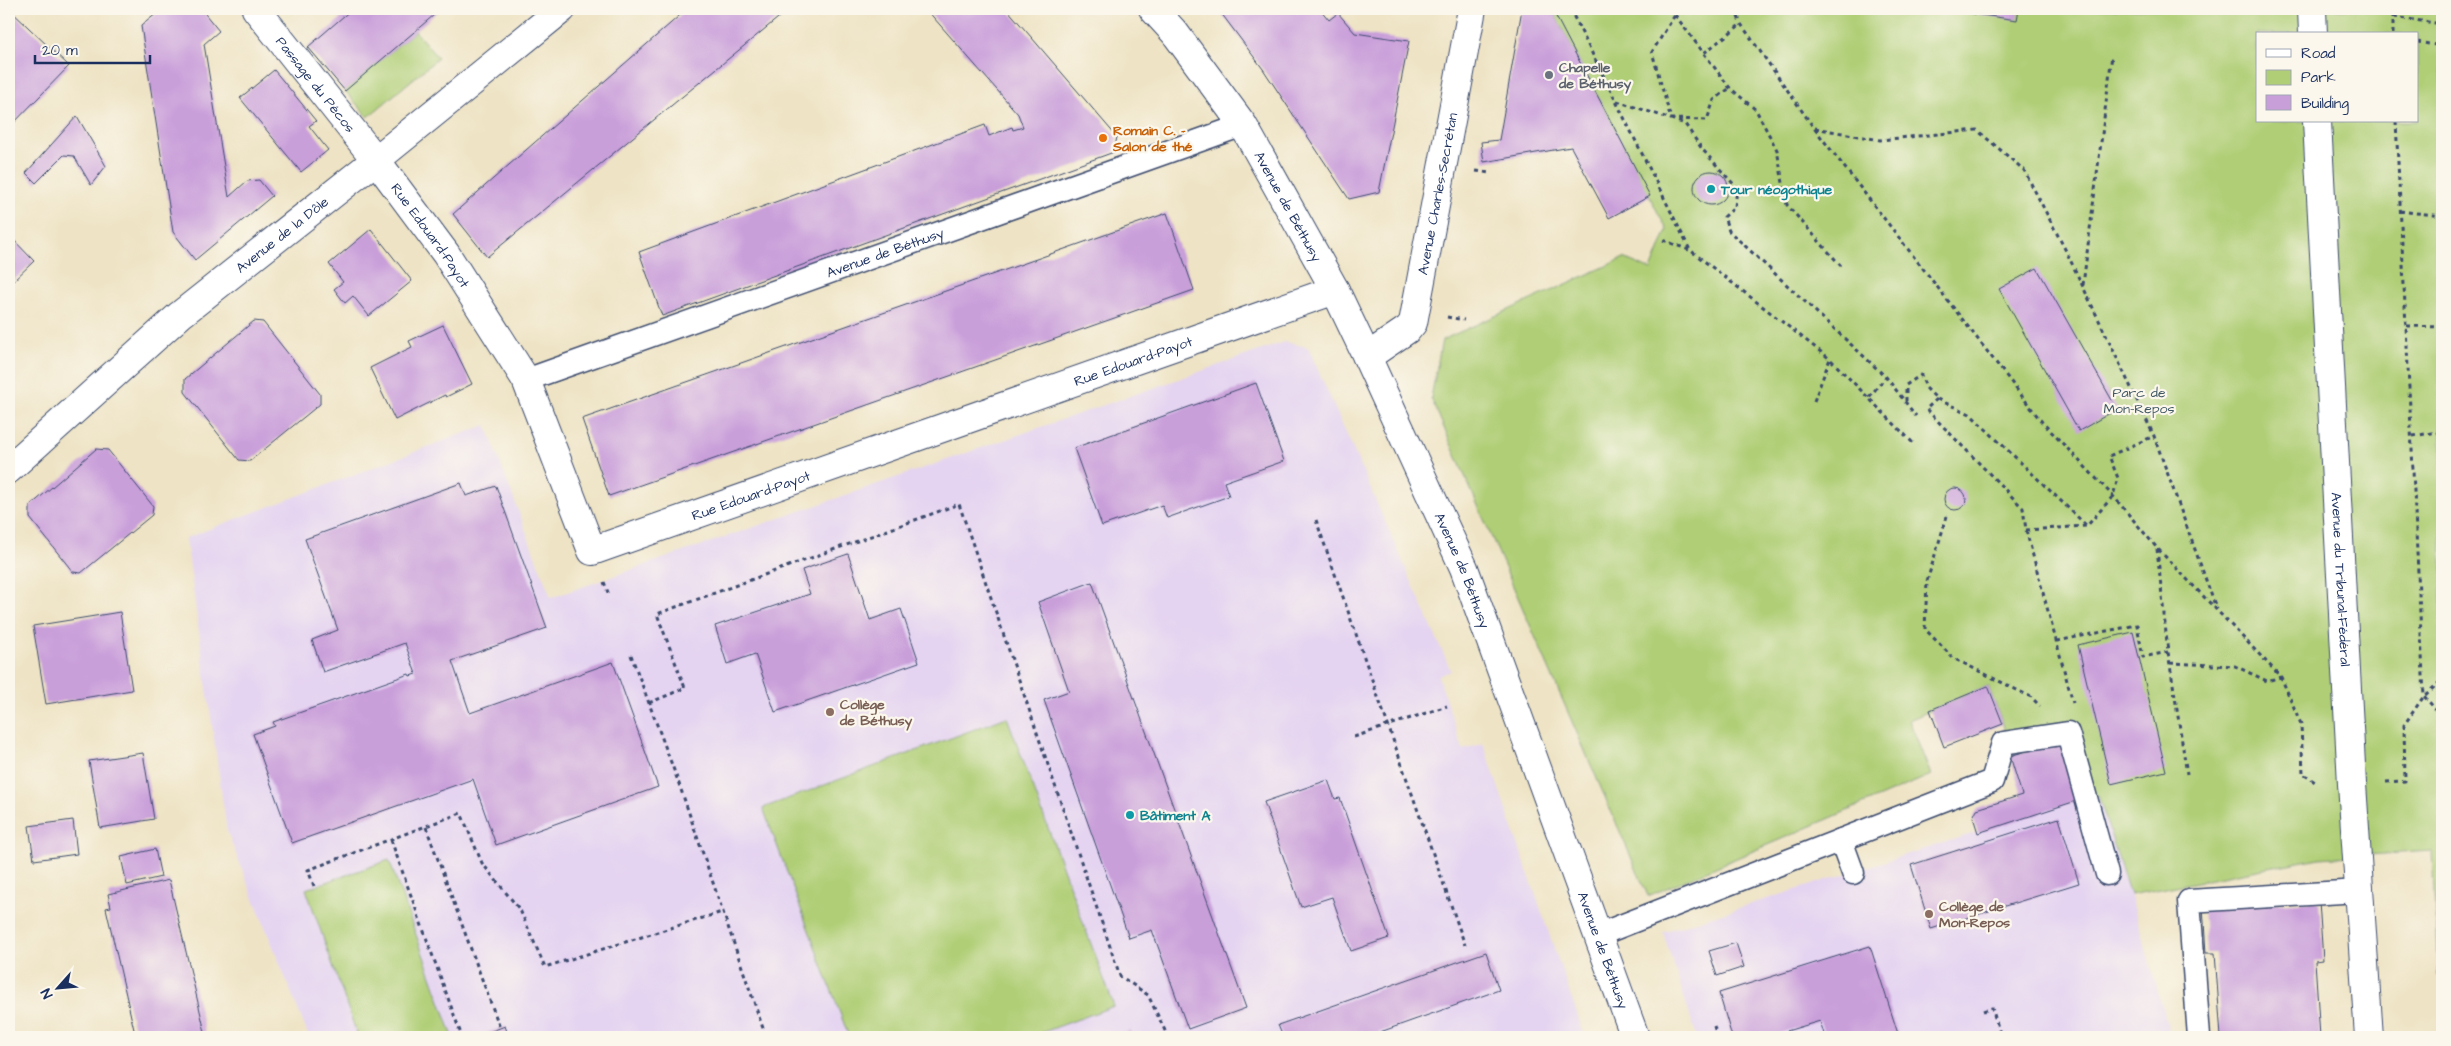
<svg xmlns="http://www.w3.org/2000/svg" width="2451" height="1046" font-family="'Architects Daughter',sans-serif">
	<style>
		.built { fill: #e4d3f1 }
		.green { fill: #afce75; stroke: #657e6a; fill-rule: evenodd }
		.building { fill: #c99fda }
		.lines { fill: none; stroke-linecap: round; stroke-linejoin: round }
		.lane-casing { stroke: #3b4a6d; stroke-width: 25 }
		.street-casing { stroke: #3b4a6d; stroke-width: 30 }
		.secondary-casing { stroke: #3b4a6d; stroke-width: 30 }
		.path { stroke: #3b4a6d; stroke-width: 3; stroke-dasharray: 4 4; stroke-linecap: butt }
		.lane { stroke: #fff; stroke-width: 22 }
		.street { stroke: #fff; stroke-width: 28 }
		.secondary { stroke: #fff; stroke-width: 28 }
		.worship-dot { fill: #6b7280; stroke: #fbf7ec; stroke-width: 2 }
		.food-dot { fill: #e8710a; stroke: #fbf7ec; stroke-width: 2 }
		.culture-dot { fill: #0f9aa8; stroke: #fbf7ec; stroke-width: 2 }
		.education-dot { fill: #8d6e63; stroke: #fbf7ec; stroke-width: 2 }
		.labels { text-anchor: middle; stroke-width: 4.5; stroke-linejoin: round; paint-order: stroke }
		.worship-label { font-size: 14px; font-weight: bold; fill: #5b616d; stroke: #fbf7ec; text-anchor: start }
		.street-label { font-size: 14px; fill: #1b2f5e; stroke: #fbf7ec }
		.food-label { font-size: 14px; font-weight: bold; fill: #c56008; stroke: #fbf7ec; text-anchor: start }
		.culture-label { font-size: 14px; font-weight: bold; fill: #0d838f; stroke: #fbf7ec; text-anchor: start }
		.park-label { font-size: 14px; fill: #405764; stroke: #fbf7ec }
		.education-label { font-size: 14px; font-weight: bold; fill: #785e54; stroke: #fbf7ec; text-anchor: start }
	</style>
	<rect width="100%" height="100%" fill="#fbf7ec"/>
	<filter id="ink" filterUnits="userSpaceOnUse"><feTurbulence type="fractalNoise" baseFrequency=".02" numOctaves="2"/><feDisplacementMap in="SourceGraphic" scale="10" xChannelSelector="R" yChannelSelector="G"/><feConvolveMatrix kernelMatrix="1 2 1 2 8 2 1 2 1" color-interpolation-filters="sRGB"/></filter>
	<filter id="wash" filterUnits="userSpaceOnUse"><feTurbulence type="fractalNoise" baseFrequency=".0096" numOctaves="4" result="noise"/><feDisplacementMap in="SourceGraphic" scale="20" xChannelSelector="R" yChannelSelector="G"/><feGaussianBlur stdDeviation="1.12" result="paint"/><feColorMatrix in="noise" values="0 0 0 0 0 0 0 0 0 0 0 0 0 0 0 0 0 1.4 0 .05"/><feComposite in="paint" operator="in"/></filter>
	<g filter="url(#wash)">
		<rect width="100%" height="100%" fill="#eee3c4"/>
		<path class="built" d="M1285 342 1308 347 1451 671 1438 676 1463 750 1483 743 1585 1037H309L227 831 186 538 486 425 551 598Z
			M2098 794 2123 869 2171 1037H1697L1663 932Z"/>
		<path class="green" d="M1552 9H2442V977L2438 976 2432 851 2319 858 2130 895 2098 795 2079 800 2059 741 2010 756 2003 724 1988 686 1909 720 1931 775 1648 896 1431 398 1442 340 1624 258 1651 270 1667 230ZM2257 34H2417V121H2257Z
			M415 31 438 58 368 117 345 91Z
			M1007 717 1114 1006 1030 1037H849L763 808Z
			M389 860 453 1037H358L306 889Z"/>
		<g id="blocks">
			<path class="building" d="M9 9 69 66 9 128Z
				M162 9H201L219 31 204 44 229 197 247 181 259 180 272 196 195 260 173 232 141 26Z
				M352 9H441L345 91 308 47Z
				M687 9H789L487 257 453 214Z
				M926 9H1007L1117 137 1114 152 662 316 639 252 985 125 989 136 1012 127 1013 130 1023 127 1018 114Z
				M1218 9H1320L1329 20 1338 13 1355 33 1409 41 1379 192 1349 199 1263 69Z
				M1522 9H1552L1650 196 1609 218 1571 147 1484 162 1481 142 1499 140Z
				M1939 9H2019L2017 20Z
				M274 70 316 121 309 126 328 150 301 172 240 98Z
				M77 116 106 166 91 185 74 156 64 155 36 183 26 173Z
				M1694 188a17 17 0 1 1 34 0a17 17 0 1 1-34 0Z
				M1167 213 1194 290 609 496 582 419Z
				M371 229 412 281 369 316 353 296 345 303 334 289 343 282 329 264Z
				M9 235 34 261 9 285Z
				M2037 268 2117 409 2079 431 1999 289Z
				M254 321 263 322 320 394V404L250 461 239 460 185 392V379Z
				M443 325 472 384 446 397 445 395 395 420 370 368 412 347 409 341Z
				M1256 383 1284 461 1224 482 1229 496 1167 518 1162 505 1102 526 1074 448Z
				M96 449 108 450 153 506 152 515 81 573 73 572 30 518V506Z
				M461 483 466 496 496 486 547 628 452 661 470 713 613 662 658 787 496 845 473 779 292 843 253 734 275 726 273 722 409 674 410 676 416 674 405 643 323 672 312 640 338 630 305 539Z
				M1944 499a11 11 0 1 1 22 0a11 11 0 1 1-22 0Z
				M848 554 870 620 901 609 919 662 775 712 755 654 727 664 715 626 810 594 802 570Z
				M1092 582 1246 1008 1188 1029 1152 930 1129 938 1044 700 1069 691 1038 602Z
				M120 612 132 690 46 704 33 626Z
				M2133 632 2166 771 2111 784 2078 645Z
				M1988 686 2003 724 1944 747 1930 710Z
				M2059 741 2079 800 1978 833 1973 817 1977 809 2022 795 2010 756Z
				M143 753 154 819 100 828 89 761Z
				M1328 780 1335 799 1340 798 1389 938 1351 951 1332 897 1301 907 1264 802Z
				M2059 818 2079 883 1931 929 1911 865Z
				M73 820 77 854 34 860 29 826Z
				M155 849 161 877 127 885 121 857Z
				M169 880 205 1032 180 1037H141L140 1032 135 1034 106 908 111 907 108 894Z
				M2319 901 2323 960 2315 961 2320 1037H2221L2215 953H2206L2203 906Z
				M1736 943 1744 967 1717 976 1709 951Z
				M1870 946 1899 1037H1825L1820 1021 1767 1037H1732L1719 993Z
				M1486 952 1499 990 1366 1037H1283L1278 1025Z
				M505 1026 509 1037H476Z
				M1130 1031 1132 1037H1114Z"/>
		</g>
	</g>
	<g filter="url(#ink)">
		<use href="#blocks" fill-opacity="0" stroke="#3b4a6d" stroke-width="1"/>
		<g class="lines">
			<g class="lane-casing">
				<g id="lane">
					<path id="s1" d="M526 380 1243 125"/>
					<path d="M1841 840 1853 873"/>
					<path d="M1598 935 1992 781 2003 743 2068 733 2107 874"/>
					<path d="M2199 1037 2189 901 2359 891"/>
				</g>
			</g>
			<g class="street-casing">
				<g id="street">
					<path id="s2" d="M256 9 376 160 446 254 526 380 592 551 1335 290"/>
					<path d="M2312 9 2313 34"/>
					<path id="s3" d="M2317 121 2352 784 2369 1037"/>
					<path id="s4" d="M1367 357 1408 329 1413 323 1472 9"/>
					<path id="s5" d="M9 469 180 315 376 160 562 9"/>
				</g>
			</g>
			<g class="secondary-casing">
				<g id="secondary">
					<path id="s6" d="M1153 9 1175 33 1243 125 1335 290 1367 357 1464 568 1635 1037"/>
				</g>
			</g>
			<path class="path" d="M1570 9 1690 250 1830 359 1915 445
				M1671 9 1675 15 1652 52 1671 119 1685 124 1702 149 1737 188 1735 207 1724 217 1729 231 1886 377 1916 416
				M1735 9 1741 24 1814 128 2042 422 2113 496 2157 548 2281 677 2301 724 2303 774 2318 784
				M1675 15 1730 88 1756 110 1777 150 1787 205 1842 267
				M2394 17 2442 24
				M2393 34V9
				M2417 42 2442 46
				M1704 53 1741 24
				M1617 101 1671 119 1707 120 1714 100 1730 88
				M2396 121 2424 696 2442 717
				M1815 128 1880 140 1977 130 2024 170 2066 251 2154 436 2215 605
				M1476 171 1490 173
				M2400 211 2442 216
				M1663 240 1689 250
				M2083 285 2112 55
				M1447 317 1464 320
				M2407 326 2442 327
				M1869 397 1886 377
				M1937 399 1926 409 2023 508 2026 530 2073 703
				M1814 401 1830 359
				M1906 401V385L1921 375 1926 388 1937 399 1970 414 2087 526
				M2413 436 2438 432 2442 428
				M1947 516 1927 581 1925 629 1953 658 2031 697 2040 706
				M1316 520 1465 945
				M2026 530 2087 526 2113 496 2118 478 2109 456 2154 436
				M2157 549 2168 652 2187 774
				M604 582 609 595
				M2057 641 2137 625 2143 657 2168 652
				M631 655 678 781 766 1037
				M2170 663 2235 666 2267 681 2281 677
				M649 703 685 688 657 614 959 504 1120 976 1148 995 1168 1037
				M1354 737 1447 706
				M2386 782 2405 781 2404 725 2424 696 2442 680
				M426 827 500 1028
				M391 840 462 1037
				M314 886 308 870 461 813 482 863 520 910 545 967 722 912
				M1983 1011 1992 1008 2001 1037
				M1714 1026 1717 1037"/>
			<use href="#lane" class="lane"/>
			<use href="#street" class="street"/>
			<use href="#secondary" class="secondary"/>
		</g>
	</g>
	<circle class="worship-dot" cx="1549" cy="75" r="5"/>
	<circle class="food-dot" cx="1103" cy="138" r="5"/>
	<g class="culture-dot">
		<circle cx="1711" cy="189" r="5"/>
		<circle cx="1130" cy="815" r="5"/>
	</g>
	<g class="education-dot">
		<circle cx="830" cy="712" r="5"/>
		<circle cx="1929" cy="914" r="5"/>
	</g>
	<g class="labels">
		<g class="worship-label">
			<text x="1559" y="72">Chapelle<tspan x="1559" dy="16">de Béthusy</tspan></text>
		</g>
		<g class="street-label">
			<text dy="5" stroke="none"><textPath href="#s2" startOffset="96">Passage du Pécos</textPath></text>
			<text dy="5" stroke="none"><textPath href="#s4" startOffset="189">Avenue Charles-Secrétan</textPath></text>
			<text dy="5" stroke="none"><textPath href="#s6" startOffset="240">Avenue de Béthusy</textPath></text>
			<text dy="5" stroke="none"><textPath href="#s5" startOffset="360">Avenue de la Dôle</textPath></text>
			<text dy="5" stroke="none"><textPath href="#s2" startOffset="286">Rue Edouard-Payot</textPath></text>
			<text dy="5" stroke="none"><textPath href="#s1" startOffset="381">Avenue de Béthusy</textPath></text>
			<text dy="5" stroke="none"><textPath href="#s2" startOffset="1216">Rue Edouard-Payot</textPath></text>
			<text dy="5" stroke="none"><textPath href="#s2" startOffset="811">Rue Edouard-Payot</textPath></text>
			<text dy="5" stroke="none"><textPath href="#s6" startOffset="644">Avenue de Béthusy</textPath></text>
			<text dy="5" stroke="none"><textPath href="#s3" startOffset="459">Avenue du Tribunal-Fédéral</textPath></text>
			<text dy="5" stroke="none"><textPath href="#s6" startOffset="1049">Avenue de Béthusy</textPath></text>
		</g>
		<g class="food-label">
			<text x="1113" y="135">Romain C. -<tspan x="1113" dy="16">Salon de thé</tspan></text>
		</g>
		<g class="culture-label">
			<text x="1721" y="194">Tour néogothique</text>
			<text x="1140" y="820">Bâtiment A</text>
		</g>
		<g class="park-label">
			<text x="2139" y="397">Parc de<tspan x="2139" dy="16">Mon-Repos</tspan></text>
		</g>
		<g class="education-label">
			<text x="840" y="709">Collège<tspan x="840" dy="16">de Béthusy</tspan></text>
			<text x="1939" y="911">Collège de<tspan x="1939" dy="16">Mon-Repos</tspan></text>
		</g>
	</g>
	<rect width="2451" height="1046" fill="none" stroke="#fbf7ec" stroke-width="30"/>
	<rect x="2256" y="32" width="162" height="90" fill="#fbf7ec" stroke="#a1a7b3"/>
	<rect x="2266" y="49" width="25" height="8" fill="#ffffff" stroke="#a1a7b3"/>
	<text x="2301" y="58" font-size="15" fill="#1b2f5e">Road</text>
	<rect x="2266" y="70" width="25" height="15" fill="#afce75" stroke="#a1a7b3"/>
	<text x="2301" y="82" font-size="15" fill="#1b2f5e">Park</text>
	<rect x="2266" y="95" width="25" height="15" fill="#c99fda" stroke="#a1a7b3"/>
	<text x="2301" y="108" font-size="15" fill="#1b2f5e">Building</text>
	<g transform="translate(58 988) rotate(243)" stroke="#fbf7ec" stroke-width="4" paint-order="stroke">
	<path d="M0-4L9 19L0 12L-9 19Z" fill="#1b2f5e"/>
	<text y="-8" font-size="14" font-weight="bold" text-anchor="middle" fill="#1b2f5e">N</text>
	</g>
	<path d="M35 55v8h115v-8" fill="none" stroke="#1b2f5e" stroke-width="2.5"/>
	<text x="42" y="55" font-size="15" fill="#1b2f5e" stroke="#fbf7ec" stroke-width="4" paint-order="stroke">20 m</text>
</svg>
